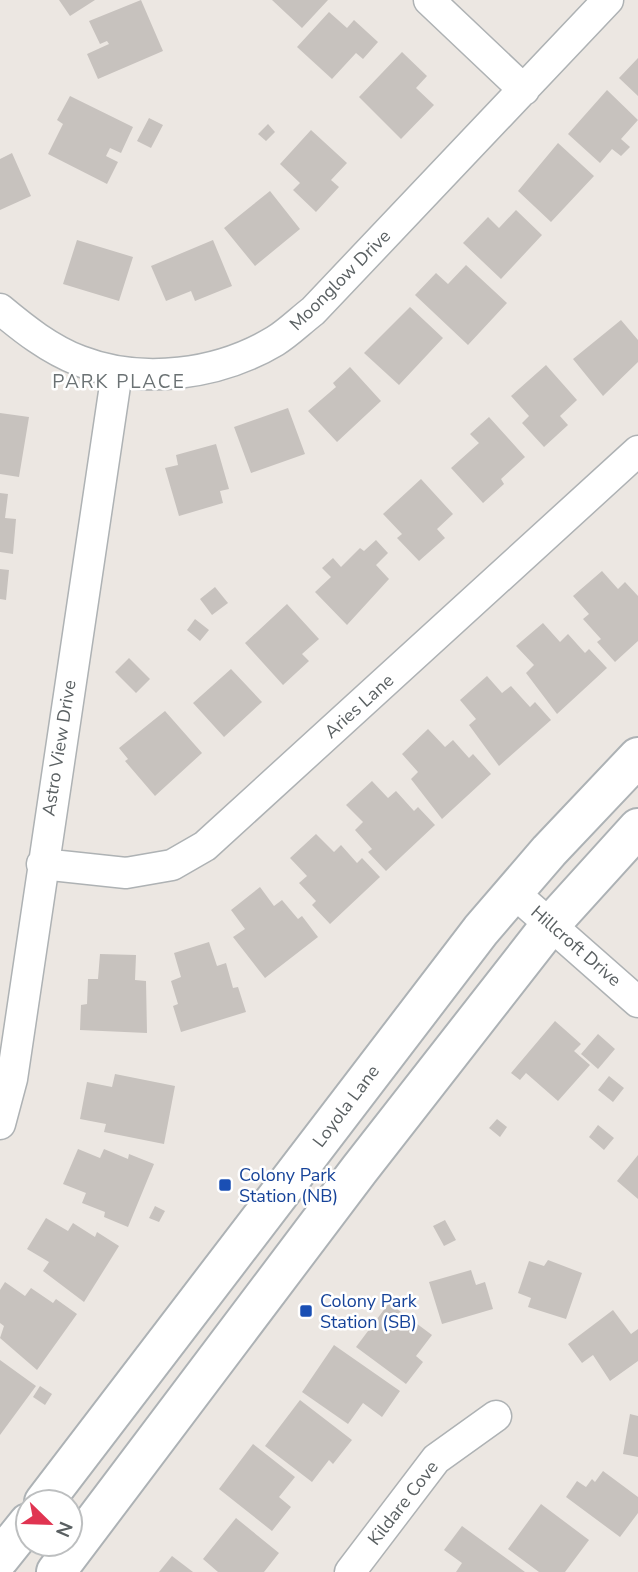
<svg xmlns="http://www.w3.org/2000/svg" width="638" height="1572" font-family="'Nunito Sans',sans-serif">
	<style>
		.building { fill: #c7c2be }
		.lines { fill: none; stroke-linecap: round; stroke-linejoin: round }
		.street-casing { stroke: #aeb2b4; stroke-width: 33 }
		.secondary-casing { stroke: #adb2b5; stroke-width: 42 }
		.street { stroke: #fff; stroke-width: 30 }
		.secondary { stroke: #fff; stroke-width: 38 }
		.transit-dot { fill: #1a4fb4; stroke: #fff; stroke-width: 2.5 }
		.labels { text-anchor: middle; stroke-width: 5; stroke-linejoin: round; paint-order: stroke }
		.street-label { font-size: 18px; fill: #5a6062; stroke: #fff }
		.transit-label { font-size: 18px; fill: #164399; stroke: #fff; text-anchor: start }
		.neighbourhood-label { font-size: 19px; letter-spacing: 2px; fill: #6b7274; stroke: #fff }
	</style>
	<rect width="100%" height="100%" fill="#ece7e2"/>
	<path class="building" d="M59 0H95L70 16Z
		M141 0 163 51 98 79 87 54 109 44 107 41 100 44 89 21Z
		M272 0H328L302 28Z
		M329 12 347 28 354 20 378 42 363 59 356 53 332 79 297 47Z
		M402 52 427 76 416 88 434 105 401 139 359 97Z
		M638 58V96L619 78Z
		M607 90 638 120 621 139 630 147 621 156 612 149 600 163 568 134Z
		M70 96 133 127 121 153 110 148 106 156 118 162 107 184 48 154 63 124 57 120Z
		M149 118 163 125 151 148 137 141Z
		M268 124 275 132 266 141 258 134Z
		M311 130 347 163 331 180 339 187 316 212 293 190 300 183 280 164Z
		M558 143 594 176 551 222 518 191Z
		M12 153 31 196 0 210V159Z
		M270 191 300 229 255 266 224 228Z
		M516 210 542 235 501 279 463 243 488 217 499 228Z
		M77 240 133 257 119 301 63 284Z
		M213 240 232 286 195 301 191 291 166 301 151 266Z
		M466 265 507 303 468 345 415 295 436 273 448 284Z
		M410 307 443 338 399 385 364 353Z
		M621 320 638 340V362L603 396 573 359Z
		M546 365 577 400 560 416 568 425 544 447 522 423 529 416 511 396Z
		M350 367 381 401 337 442 308 411 336 387 333 383Z
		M288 408 305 454 251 473 234 427Z
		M0 413 29 417 19 477 0 474Z
		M489 417 525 457 501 479 504 484 483 503 451 468 479 443 470 434Z
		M216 444 229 489 220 491 223 503 179 516 165 468 178 465 176 455Z
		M421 479 453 514 437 529 445 538 419 561 397 538 402 534 383 514Z
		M0 493 8 494 5 518 16 519 13 554 0 552Z
		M376 540 388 553 376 565 389 579 347 625 315 592 331 577 322 568 333 558 341 567 360 548 364 551Z
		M0 569 9 570 6 600 0 599Z
		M602 571 618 589 625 582 638 596V641L615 662 597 642 601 639 583 619 589 614 573 596Z
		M215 587 228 603 212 615 200 599Z
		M287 604 319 639 302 654 309 661 283 685 245 643Z
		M195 619 209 630 200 641 187 630Z
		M543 623 560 642 568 634 585 653 589 649 607 668 557 714 526 673 534 665 516 646Z
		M129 658 150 679 136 693 115 672Z
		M231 669 262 702 224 737 193 703Z
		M487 676 502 693 511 686 530 707 535 702 551 720 499 766 469 725 476 719 460 700Z
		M165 711 202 753 155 796 125 761 128 759 119 748Z
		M428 729 445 747 453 740 469 758 473 754 491 774 442 819 411 779 418 772 402 754Z
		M372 781 388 798 396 791 414 811 418 807 435 825 386 871 368 852 372 849 355 830 363 822 346 805Z
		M316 834 334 852 341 845 357 863 362 858 380 877 330 924 312 905 316 901 299 883 307 876 290 858Z
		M260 887 274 906 282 900 298 919 302 916 318 937 265 978 233 937 245 929 231 910Z
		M209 942 217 966 226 963 233 988 238 987 246 1012 181 1032 173 1006 178 1004 171 981 181 977 174 953Z
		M100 954 136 955 135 980 146 981 147 1033 80 1030 81 1005 87 1004 88 979H98Z
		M555 1021 581 1044 574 1051 590 1065 558 1101 526 1073 520 1080 511 1073Z
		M598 1034 615 1049 598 1069 581 1054Z
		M115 1074 175 1086 164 1144 104 1132 106 1124 80 1119 87 1082 112 1087Z
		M609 1076 624 1088 613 1102 598 1090Z
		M497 1119 507 1127 500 1137 489 1128Z
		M598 1125 614 1138 604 1150 589 1137Z
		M78 1149 100 1158 104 1149 128 1159 129 1154 154 1164 128 1227 104 1217 105 1212 82 1203 86 1193 63 1184Z
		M638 1155V1199L617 1181Z
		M155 1206 165 1211 159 1222 149 1218Z
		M46 1218 68 1231 73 1223 95 1237 97 1232 119 1246 84 1302 43 1271 49 1262 27 1249Z
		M445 1220 456 1240 444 1246 433 1226Z
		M548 1260 582 1273 566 1319 528 1307 531 1298 518 1293 529 1261 544 1266Z
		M471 1270 476 1285 485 1282 493 1309 442 1324 429 1282Z
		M5 1282 25 1296 31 1288 53 1303 56 1299 77 1314 37 1370 0 1338 4 1326 0 1323V1290Z
		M389 1303 432 1335 416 1356 423 1362 406 1384 356 1347Z
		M613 1310 631 1334 638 1329V1361L610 1381 593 1355 582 1363 568 1344Z
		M334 1345 400 1391 382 1417 363 1403 348 1424 302 1392Z
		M0 1360 36 1386 0 1435Z
		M40 1386 52 1394 45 1405 33 1397Z
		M300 1400 352 1440 333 1464 329 1460 312 1482 265 1446Z
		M630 1414 638 1416V1457L623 1454Z
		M253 1444 295 1477 279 1497 291 1507 272 1531 219 1489Z
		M603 1471 638 1497V1513L620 1537 566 1497 577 1481 586 1487 592 1479 595 1482Z
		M541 1504 589 1540 565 1572H539L508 1549Z
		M236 1518 279 1553 264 1572H218L203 1559Z
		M462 1526 525 1572H456L462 1563 444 1550Z
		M172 1556 193 1572H159Z"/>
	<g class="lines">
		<g class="street-casing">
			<path id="street" d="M429 0 524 90
				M0 309C24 329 49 349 80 361 142 385 218 375 275 341 288 333 300 321 313 311L608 0
				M42 864 126 873 172 865 205 846 638 451
				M513 892 638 1002
				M0 1124 12 1079 117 372
				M350 1572 436 1459 496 1416"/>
		</g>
		<g class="secondary-casing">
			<path id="secondary" d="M44 1502 481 930 549 851 638 757
				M0 1558 28 1523
				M56 1572 359 1170 551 924 638 828"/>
		</g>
		<use href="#street" class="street"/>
		<use href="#secondary" class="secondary"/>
	</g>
	<g class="transit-dot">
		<rect x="218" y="1178" width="14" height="14" rx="3.5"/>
		<rect x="299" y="1304" width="14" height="14" rx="3.5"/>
	</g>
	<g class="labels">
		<g class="street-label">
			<text transform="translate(340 280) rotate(-45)" y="6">Moonglow Drive</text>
			<text transform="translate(359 706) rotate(-42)" y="6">Aries Lane</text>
			<text transform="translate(59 748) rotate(-81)" y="6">Astro View Drive</text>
			<text transform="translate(576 946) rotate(41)" y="6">Hillcroft Drive</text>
			<text transform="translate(346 1106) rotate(-53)" y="6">Loyola Lane</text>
			<text transform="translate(403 1503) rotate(-52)" y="6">Kildare Cove</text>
		</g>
		<g class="transit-label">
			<text x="239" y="1181">Colony Park<tspan x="239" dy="21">Station (NB)</tspan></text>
			<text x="320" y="1307">Colony Park<tspan x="320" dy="21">Station (SB)</tspan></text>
		</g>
		<g class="neighbourhood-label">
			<text x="119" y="388">PARK PLACE</text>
		</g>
	</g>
	<g transform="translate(49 1523) rotate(113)"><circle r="33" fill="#ffffff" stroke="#bdbfc0" stroke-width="2"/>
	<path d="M0-5L12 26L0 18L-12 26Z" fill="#e03451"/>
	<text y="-10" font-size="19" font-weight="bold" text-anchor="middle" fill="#5a6062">N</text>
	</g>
</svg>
